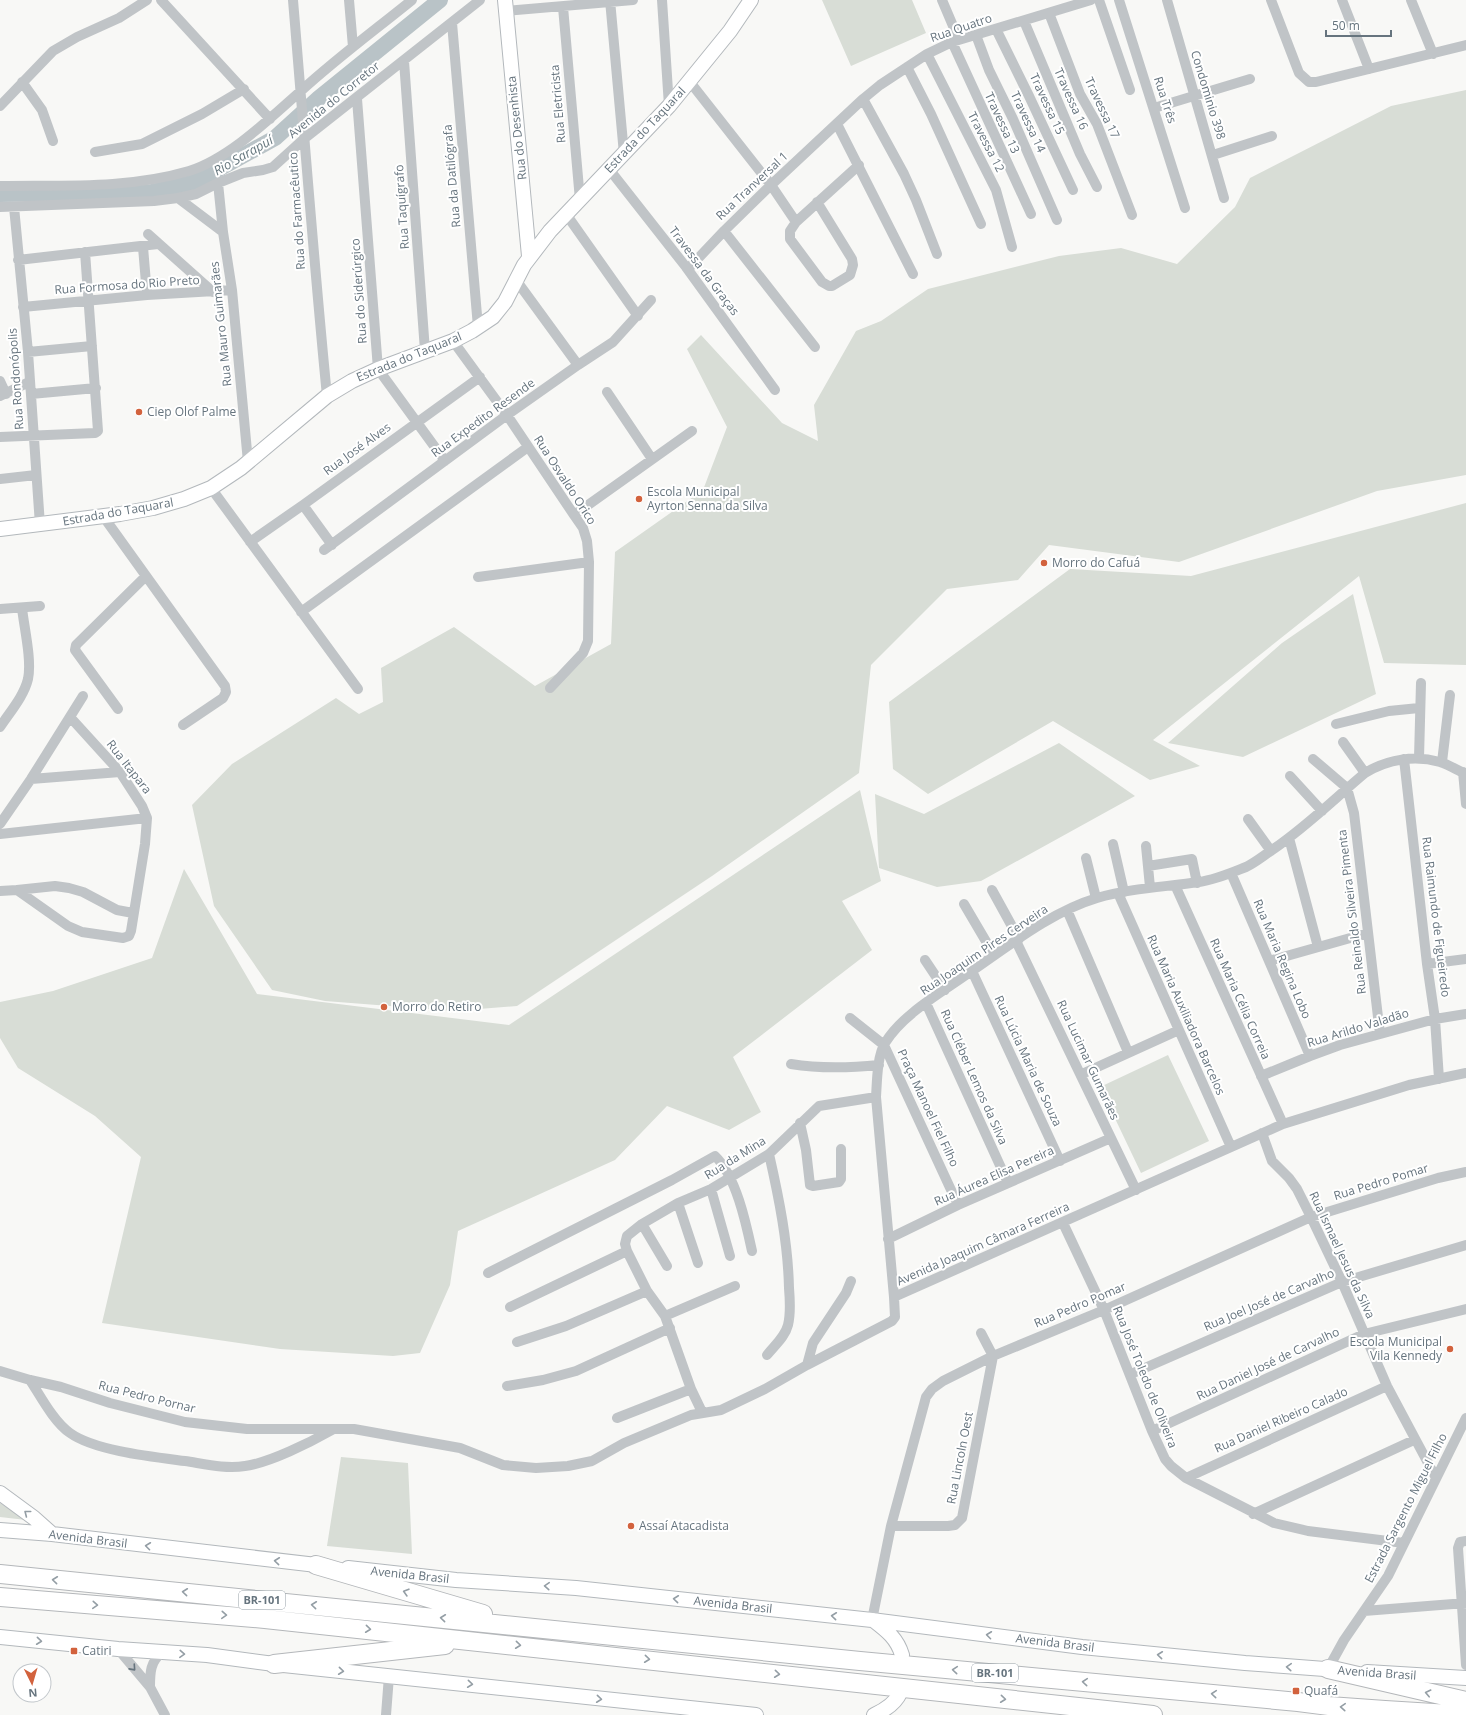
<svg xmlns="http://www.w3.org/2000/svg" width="1466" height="1715" font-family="'Open Sans',sans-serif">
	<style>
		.green { fill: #d8ddd6 }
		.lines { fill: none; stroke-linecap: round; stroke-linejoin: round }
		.river { stroke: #b9c3c7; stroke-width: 16 }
		.secondary-casing { stroke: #b3b8bc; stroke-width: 16 }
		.highway-casing { stroke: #b4b7ba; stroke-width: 20 }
		.street { stroke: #c0c4c7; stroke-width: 10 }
		.secondary { stroke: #fff; stroke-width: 14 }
		.highway { stroke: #fff; stroke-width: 18 }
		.oneway { stroke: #949ea5 }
		.oneway2 { stroke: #66747e }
		.poi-dot { fill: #d2623d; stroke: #fff; stroke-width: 1.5 }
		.labels { text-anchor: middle; stroke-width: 4; stroke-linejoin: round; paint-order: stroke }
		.shield { fill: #fff; stroke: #949ea5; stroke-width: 1 }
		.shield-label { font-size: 11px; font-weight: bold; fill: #66747e }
		.street-label { font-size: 12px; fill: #66747e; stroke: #fff }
		.poi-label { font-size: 12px; fill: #66747e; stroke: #fff; text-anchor: start }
		.water-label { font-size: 13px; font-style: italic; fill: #67787f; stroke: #fff }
	</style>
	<rect width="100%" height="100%" fill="#f8f8f6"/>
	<path class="green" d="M822 0H912L926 33 851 66Z
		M1466 90V475L1377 491 1179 562 1049 545 1018 580 947 589 871 665 859 773 712 876 517 1006 454 1011 325 1001 272 990 214 906 192 805 232 764 336 698 359 714 383 702 381 668 454 627 535 686 611 644 615 552 703 490 727 427 687 349 701 335 782 423 818 441 814 405 856 331 881 321 928 289 1059 256 1121 248 1177 264 1235 207 1250 178 1391 106Z
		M1466 503V665L1384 663 1359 576 1153 740 1200 766 1150 780 1053 721 928 794 893 769 889 702 1070 569 1191 576Z
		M1353 594 1376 694 1243 757 1168 743 1282 643Z
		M1059 743 1135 796 981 881 937 887 879 868 875 794 924 814Z
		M860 790 881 881 842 901 872 950 733 1057 761 1112 729 1130 667 1106 615 1160 458 1231 450 1285 420 1353 393 1356 280 1349 102 1323 141 1157 95 1116 18 1068 0 1038V1002L53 991 152 958 184 869 257 994 509 1025Z
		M1168 1055 1209 1141 1141 1173 1100 1087Z
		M341 1457 408 1463 412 1554 327 1546Z
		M0 1503 26 1520 0 1517Z"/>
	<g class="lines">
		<path class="river" d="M0 194 152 192 195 182 275 138 319 98 440 0"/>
		<g class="secondary-casing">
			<path id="secondary" d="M505 0 529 256
				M0 529 120 514 153 508 184 499 211 488 241 468 327 396 352 381 378 369 453 341 472 331 493 317 505 302 524 265 550 231 669 106 730 31 751 0
				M0 1493 34 1518 52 1534
				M0 1530 52 1534 325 1566
				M348 1568 456 1580 576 1588 872 1620 1082 1647 1245 1663 1338 1670
				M873 1620C886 1630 897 1638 902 1655
				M0 1637 118 1649 207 1655 274 1664 756 1715
				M1367 1672 1466 1678
				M874 1715C885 1710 895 1704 900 1693"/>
		</g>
		<g class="highway-casing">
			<path id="highway" d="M316 1565 483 1614
				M0 1574 860 1661 1298 1702 1329 1706 1385 1710 1466 1715
				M0 1597 265 1619 1153 1715
				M274 1664 445 1645
				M1328 1669 1466 1701"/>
		</g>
		<path class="street" d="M161 0 270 119
			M293 0C304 132 314 264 327 396
			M349 0 353 47
			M610 0 624 154
			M662 0 669 106
			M942 0 959 40
			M1099 0 1130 90
			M1119 0 1185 208
			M1167 0 1224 198
			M1271 0 1299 73 1309 82H1316L1466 45
			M1342 0 1369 69
			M1411 0 1433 54
			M563 7 580 200
			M506 11 633 0
			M1049 13 1080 94 1097 124 1132 215
			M1024 21 1080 154 1097 187
			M452 23 478 327
			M996 29 1029 96 1073 190
			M976 35 989 70 1013 119 1057 220
			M952 42 1031 214
			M927 54 996 190 1012 247
			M404 61 425 351
			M907 67 931 114 981 224
			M22 82 42 110 53 141
			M690 82 771 185 796 222
			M357 99 378 369 445 461
			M863 99 904 174 916 200 937 254
			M0 106 53 51 77 37 119 18 147 0
			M1154 108 1250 79
			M837 124 913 274
			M95 152 142 144 202 114 244 89
			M1213 155 1272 136
			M609 169 686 267 775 390
			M218 183 223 232 232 290 248 462
			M0 186C63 185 128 189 189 171 230 158 270 118 302 90 337 58 375 30 412 0
			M178 198 223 232
			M817 202 852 259 853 265 850 275 832 286H829L822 282 790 239V231L796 222 859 165
			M0 207 154 201 178 198 196 194 218 183 243 173 263 170 273 167 305 138 480 0
			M14 207 28 352 40 525
			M566 214 638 316
			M724 231 815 347
			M148 234 213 292
			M143 247 147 295
			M18 260 158 244
			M688 269 724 231 771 185 863 99 880 85 927 54 952 42 1091 0
			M516 280 578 365
			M23 307 147 295 232 290
			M453 341 507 415 574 515 583 528 587 541 589 562 588 641 583 653 550 688
			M28 352 92 346
			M0 381 6 394
			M607 392 652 459
			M31 394 96 388
			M0 396 29 382
			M0 437 95 433 98 431 85 252
			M0 479 36 475
			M211 488 358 689
			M303 505 332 545
			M574 515 692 431
			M103 516 225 686 226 692 223 698 183 725
			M250 542 303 505 480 377
			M324 550 507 415 578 365 613 342 651 300
			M478 577 589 562
			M0 609 40 606
			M301 612 528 447
			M118 709 75 650 76 645 146 576
			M1336 724 1389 711 1419 708
			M0 727C10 712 24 696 28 679 32 660 24 627 22 608
			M1343 742 1365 773
			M1419 758 1421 683
			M1313 759 1347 788 1354 813 1380 1034
			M1404 759 1427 964 1435 1019 1439 1079
			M1442 762 1450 695
			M1463 772 1466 804
			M1290 776 1322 811
			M31 779 120 772
			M1248 819 1271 851
			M0 824 31 779 83 696
			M0 834 147 818
			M1289 838 1318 947
			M1113 844 1124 892
			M1146 846 1150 887
			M1086 858 1096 898
			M1148 866 1192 859 1197 883
			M1231 873 1310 1056
			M1175 885 1283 1124
			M17 890 55 886 69 888 83 892 117 910 133 913
			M992 890 1019 939
			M0 891 17 890 68 926 82 932 123 938 129 936 131 931 145 844 147 818 142 806 120 772 70 717
			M1118 893 1231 1147
			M964 904 994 955
			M1067 910 1128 1052
			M1016 941 1136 1190
			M925 960 945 990
			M1269 961 1368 933
			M1427 964 1466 959
			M972 971 1060 1161
			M926 1003 1008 1183
			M850 1018 884 1045 958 1205
			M791 1064C821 1069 849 1068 879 1065
			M1082 1074 1179 1030
			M1261 1076 1310 1056 1340 1045 1435 1019 1466 1014
			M800 1123 806 1150 810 1185 813 1186 839 1182 841 1179V1149
			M1262 1133 1272 1161 1289 1178 1297 1189 1311 1217 1342 1282 1387 1386 1436 1478
			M711 1189 730 1256
			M678 1203 698 1263
			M1063 1223 1104 1310 1152 1431 1165 1459 1171 1466 1186 1478 1274 1523 1308 1531 1404 1543
			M642 1224 667 1266
			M888 1239 958 1205 1111 1138
			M488 1273 672 1180 715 1156C736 1176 746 1223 752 1251
			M894 1297 1283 1124 1409 1085 1466 1073
			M510 1307 627 1251
			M665 1316 735 1286
			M517 1342 566 1326 647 1291
			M767 1355C775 1345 785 1337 788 1325 791 1313 790 1300 789 1288 788 1243 779 1198 769 1154
			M807 1365 813 1343 846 1293 851 1281
			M0 1371 30 1380 61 1387 110 1403 185 1422 247 1429H354L460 1448 503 1465 536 1468 568 1466 592 1461 624 1443 691 1415 721 1410 765 1389 807 1365 892 1321 895 1317 894 1297 876 1097C877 1082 877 1056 885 1043 902 1015 939 994 966 975 1006 948 1050 912 1097 898 1130 888 1165 887 1199 882 1215 880 1231 873 1246 867 1256 862 1263 856 1272 850 1306 827 1334 799 1365 773 1388 759 1415 755 1440 762 1449 765 1457 770 1466 774
			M1131 1374 1342 1282 1466 1245
			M30 1380C41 1397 54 1422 70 1433 95 1451 154 1457 185 1461 205 1464 225 1469 245 1466 269 1463 311 1442 332 1430
			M507 1386 543 1380 576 1371 670 1328
			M702 1412 691 1389 665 1316 647 1291 627 1251 625 1244 627 1236 642 1224 678 1203 711 1189 769 1154 819 1106 876 1097
			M617 1418 691 1389
			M1152 1431 1364 1334 1466 1309
			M1186 1478 1387 1386
			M1253 1514 1414 1440
			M891 1526H948L955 1525 962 1518 993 1356 981 1333
			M1466 1541 1460 1542 1458 1548 1466 1665
			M1364 1611 1466 1603
			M872 1620 891 1526 926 1397 932 1389 943 1381 993 1356 1104 1310 1311 1217 1438 1178 1466 1172
			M118 1649 150 1687 165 1715
			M1328 1669 1344 1640 1388 1576 1466 1418
			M150 1687C150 1673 150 1661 163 1652
			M386 1715 389 1676"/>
		<use href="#secondary" class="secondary"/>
		<use href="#highway" class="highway"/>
	</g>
	<defs><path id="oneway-chevron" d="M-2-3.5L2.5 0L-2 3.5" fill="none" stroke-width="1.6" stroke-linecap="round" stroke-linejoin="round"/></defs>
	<g class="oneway">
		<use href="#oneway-chevron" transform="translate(27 1513) rotate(-142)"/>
		<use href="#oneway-chevron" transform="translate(148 1546) rotate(-173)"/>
		<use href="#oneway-chevron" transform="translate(277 1561) rotate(-174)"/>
		<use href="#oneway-chevron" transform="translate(55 1580) rotate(-174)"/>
		<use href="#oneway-chevron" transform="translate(547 1586) rotate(-176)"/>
		<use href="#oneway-chevron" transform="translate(185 1592) rotate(-174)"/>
		<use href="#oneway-chevron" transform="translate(406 1592) rotate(-164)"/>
		<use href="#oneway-chevron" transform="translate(676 1599) rotate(-174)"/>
		<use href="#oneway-chevron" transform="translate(95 1605) rotate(4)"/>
		<use href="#oneway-chevron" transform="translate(314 1605) rotate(-174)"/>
		<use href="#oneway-chevron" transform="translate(224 1615) rotate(4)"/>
		<use href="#oneway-chevron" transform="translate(834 1616) rotate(-174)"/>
		<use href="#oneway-chevron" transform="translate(443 1618) rotate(-174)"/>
		<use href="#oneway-chevron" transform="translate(368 1629) rotate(6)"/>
		<use href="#oneway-chevron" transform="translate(989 1635) rotate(-173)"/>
		<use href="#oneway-chevron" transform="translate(39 1641) rotate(6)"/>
		<use href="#oneway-chevron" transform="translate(518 1645) rotate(6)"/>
		<use href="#oneway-chevron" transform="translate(182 1654) rotate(3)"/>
		<use href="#oneway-chevron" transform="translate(1160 1655) rotate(-174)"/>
		<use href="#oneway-chevron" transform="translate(647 1659) rotate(6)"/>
		<use href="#oneway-chevron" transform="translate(1289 1667) rotate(-176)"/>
		<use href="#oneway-chevron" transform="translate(955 1670) rotate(-175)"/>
		<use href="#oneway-chevron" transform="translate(341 1671) rotate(6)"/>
		<use href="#oneway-chevron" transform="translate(777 1674) rotate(6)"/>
		<use href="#oneway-chevron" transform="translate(1085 1682) rotate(-175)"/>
		<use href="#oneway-chevron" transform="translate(470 1684) rotate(6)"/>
		<use href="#oneway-chevron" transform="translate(1428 1693) rotate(-167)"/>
		<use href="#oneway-chevron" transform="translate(1214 1694) rotate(-175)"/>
		<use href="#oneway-chevron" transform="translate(599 1699) rotate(6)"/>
		<use href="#oneway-chevron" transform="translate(1003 1699) rotate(6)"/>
		<use href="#oneway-chevron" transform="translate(1343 1707) rotate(-176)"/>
	</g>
	<use class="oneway2" href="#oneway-chevron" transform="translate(133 1668) rotate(48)"/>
	<g class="poi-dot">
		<circle cx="139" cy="412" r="4"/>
		<circle cx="639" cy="499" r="4"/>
		<circle cx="1044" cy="563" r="4"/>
		<circle cx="384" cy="1007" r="4"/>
		<circle cx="1450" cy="1349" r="4"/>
		<circle cx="631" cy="1526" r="4"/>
		<rect x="70" y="1647" width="8" height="8" rx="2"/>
		<rect x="1292" y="1687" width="8" height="8" rx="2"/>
	</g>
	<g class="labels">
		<g class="shield">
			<rect x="239" y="1591" width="46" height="18" rx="3"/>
			<rect x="972" y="1664" width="46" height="18" rx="3"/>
		</g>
		<g class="shield-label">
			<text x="262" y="1604">BR-101</text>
			<text x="995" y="1677">BR-101</text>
		</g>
		<g class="street-label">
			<text transform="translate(961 28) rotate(-19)" y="4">Rua Quatro</text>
			<text transform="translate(1208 95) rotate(73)" y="4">Condominio 398</text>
			<text transform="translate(1071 99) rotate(66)" y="4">Travessa 16</text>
			<text transform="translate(334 100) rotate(-39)" y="4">Avenida do Corretor</text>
			<text transform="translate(1165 100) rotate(72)" y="4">Rua Três</text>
			<text transform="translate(558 104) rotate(-95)" y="4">Rua Eletricista</text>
			<text transform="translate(1047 104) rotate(65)" y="4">Travessa 15</text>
			<text transform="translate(1102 108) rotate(65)" y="4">Travessa 17</text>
			<text transform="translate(1028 122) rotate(65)" y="4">Travessa 14</text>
			<text transform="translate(1002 123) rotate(65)" y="4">Travessa 13</text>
			<text transform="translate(517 128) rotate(-96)" y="4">Rua do Desenhista</text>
			<text transform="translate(645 130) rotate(-47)" y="4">Estrada do Taquaral</text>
			<text transform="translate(986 142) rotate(63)" y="4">Travessa 12</text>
			<text transform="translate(452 176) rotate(-95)" y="4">Rua da Datilógrafa</text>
			<text transform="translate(752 186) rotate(-43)" y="4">Rua Tranversal 1</text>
			<text transform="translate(402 207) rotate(-94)" y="4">Rua Taquígrafo</text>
			<text transform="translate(297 211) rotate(-94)" y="4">Rua do Farmacêutico</text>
			<text transform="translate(704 271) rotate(53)" y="4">Travessa da Graças</text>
			<text transform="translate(127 285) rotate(-4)" y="4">Rua Formosa do Rio Preto</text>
			<text transform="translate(359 291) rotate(-94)" y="4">Rua do Siderúrgico</text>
			<text transform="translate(221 324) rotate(-96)" y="4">Rua Mauro Guimarães</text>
			<text transform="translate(409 357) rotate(-22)" y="4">Estrada do Taquaral</text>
			<text transform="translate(16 379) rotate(-94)" y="4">Rua Rondonópolis</text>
			<text transform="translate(483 418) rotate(-36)" y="4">Rua Expedito Resende</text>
			<text transform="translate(357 449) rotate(-36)" y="4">Rua José Alves</text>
			<text transform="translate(565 480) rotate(57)" y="4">Rua Osvaldo Orico</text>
			<text transform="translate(118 512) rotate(-10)" y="4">Estrada do Taquaral</text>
			<text transform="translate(129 767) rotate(52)" y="4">Rua Itapara</text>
			<text transform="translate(1352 912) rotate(-97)" y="4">Rua Reinaldo Silveira Pimenta</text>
			<text transform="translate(1436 917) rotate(83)" y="4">Rua Raimundo de Figueiredo</text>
			<text transform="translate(984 950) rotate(-34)" y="4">Rua Joaquim Pires Cerveira</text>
			<text transform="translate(1282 959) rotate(67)" y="4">Rua Maria Regina Lobo</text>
			<text transform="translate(1240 999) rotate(66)" y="4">Rua Maria Célia Correia</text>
			<text transform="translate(1186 1015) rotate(66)" y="4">Rua Maria Auxiliadora Barcelos</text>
			<text transform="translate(1358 1028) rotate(-17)" y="4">Rua Arildo Valadão</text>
			<text transform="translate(1088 1060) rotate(65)" y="4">Rua Lucimar Gumarães</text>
			<text transform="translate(1028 1061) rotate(65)" y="4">Rua Lúcia Maria de Souza</text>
			<text transform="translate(974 1077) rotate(66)" y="4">Rua Cléber Lemos da Silva</text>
			<text transform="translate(928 1108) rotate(65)" y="4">Praça Manoel Fiel Filho</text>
			<text transform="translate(735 1158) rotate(-32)" y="4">Rua da Mina</text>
			<text transform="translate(994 1176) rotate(-24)" y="4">Rua Áurea Elisa Pereira</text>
			<text transform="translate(1381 1182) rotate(-17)" y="4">Rua Pedro Pomar</text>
			<text transform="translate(983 1244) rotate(-24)" y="4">Avenida Joaquim Câmara Ferreira</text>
			<text transform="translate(1342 1255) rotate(65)" y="4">Rua Ismael Jesus da Silva</text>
			<text transform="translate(1269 1300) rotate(-23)" y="4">Rua Joel José de Carvalho</text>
			<text transform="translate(1080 1305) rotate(-23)" y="4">Rua Pedro Pomar</text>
			<text transform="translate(1268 1364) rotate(-25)" y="4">Rua Daniel José de Carvalho</text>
			<text transform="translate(1145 1377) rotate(68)" y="4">Rua José Toledo de Oliveira</text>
			<text transform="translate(147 1397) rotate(14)" y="4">Rua Pedro Pornar</text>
			<text transform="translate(1281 1420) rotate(-24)" y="4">Rua Daniel Ribeiro Calado</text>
			<text transform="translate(960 1458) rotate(-79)" y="4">Rua Lincoln Oest</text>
			<text transform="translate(1406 1508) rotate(-63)" y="4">Estrada Sargento Miguel Filho</text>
			<text transform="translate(88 1539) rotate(7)" y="4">Avenida Brasil</text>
			<text transform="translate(410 1575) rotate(6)" y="4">Avenida Brasil</text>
			<text transform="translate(733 1605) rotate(6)" y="4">Avenida Brasil</text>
			<text transform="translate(1055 1643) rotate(7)" y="4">Avenida Brasil</text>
			<text transform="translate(1377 1673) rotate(4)" y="4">Avenida Brasil</text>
		</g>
		<g class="poi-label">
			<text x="147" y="416">Ciep Olof Palme</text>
			<text x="647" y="496">Escola Municipal<tspan x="647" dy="14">Ayrton Senna da Silva</tspan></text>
			<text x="1052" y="567">Morro do Cafuá</text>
			<text x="392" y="1011">Morro do Retiro</text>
			<text x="1442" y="1346" text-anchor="end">Escola Municipal<tspan x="1442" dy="14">Vila Kennedy</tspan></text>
			<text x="639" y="1530">Assaí Atacadista</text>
			<text x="82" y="1655">Catiri</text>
			<text x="1304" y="1695">Quafá</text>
		</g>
		<g class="water-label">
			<text transform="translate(243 155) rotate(-30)" y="5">Rio Sarapuí</text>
		</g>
	</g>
	<g transform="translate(32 1683) rotate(175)"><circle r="19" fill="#ffffff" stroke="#c2c7cb"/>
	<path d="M0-3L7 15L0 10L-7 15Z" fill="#d2623d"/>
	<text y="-6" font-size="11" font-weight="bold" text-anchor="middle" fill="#66747e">N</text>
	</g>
	<path d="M1326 30v6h65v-6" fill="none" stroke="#66747e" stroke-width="2"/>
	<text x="1332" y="30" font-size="12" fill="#66747e" stroke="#ffffff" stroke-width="3" paint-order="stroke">50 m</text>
</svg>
